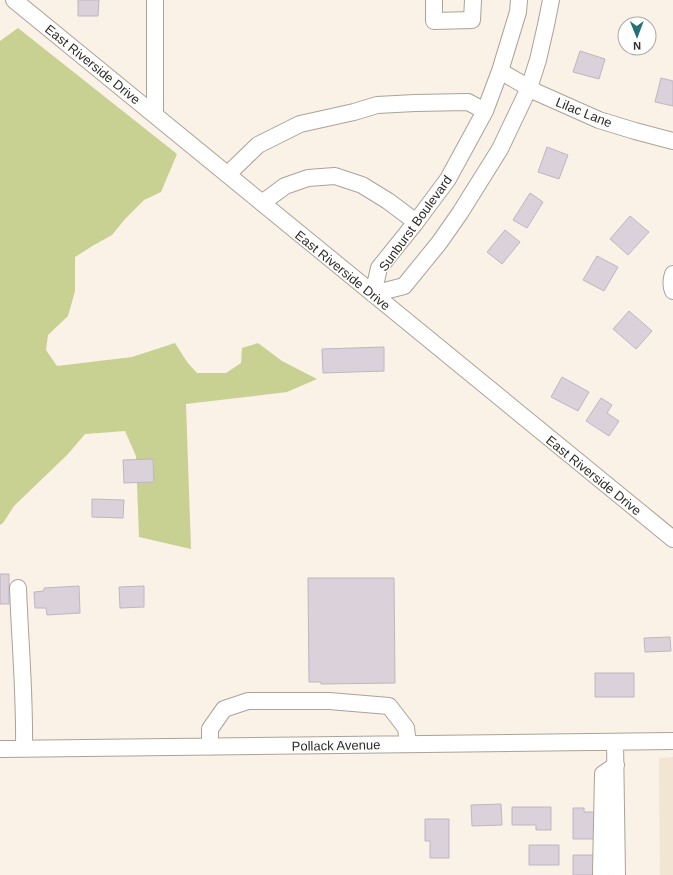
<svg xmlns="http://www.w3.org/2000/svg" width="673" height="875" font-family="Helvetica,sans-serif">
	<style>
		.built { fill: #f3e5d4 }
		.green { fill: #c8d092 }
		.building { fill: #dad1db; stroke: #bfb6c0 }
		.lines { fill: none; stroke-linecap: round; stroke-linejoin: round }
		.minor-casing { stroke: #aba299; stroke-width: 18 }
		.minor { stroke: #fff; stroke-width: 16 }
		.labels { text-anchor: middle; stroke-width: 3; stroke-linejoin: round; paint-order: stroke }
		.street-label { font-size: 13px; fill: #2e2b27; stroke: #fff }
	</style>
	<rect width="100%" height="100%" fill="#faf1e7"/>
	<path class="built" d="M673 757V875H660L659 758Z"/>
	<path class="green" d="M18 28 177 154 161 192 144 200 125 219 112 235 94 245 75 257V291L68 316 48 335 46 350 57 366 132 357 175 343 187 362 197 373H226L241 363 242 348 258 343 282 361 317 379 287 392 186 404 191 549 139 537 136 456 125 431 85 434 68 454 14 506 3 523 0 525V41Z"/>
	<path class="building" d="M78 0H99L98 16H78Z
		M580 51 605 59 599 79 573 72Z
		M661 78 673 81V106L655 102Z
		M547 147 568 155 559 179 538 172Z
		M530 193 543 202 527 228 513 220Z
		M630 216 649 232 628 255 610 239Z
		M505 230 520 242 502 264 487 252Z
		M597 256 618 267 604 291 583 280Z
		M629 311 652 331 636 349 613 329Z
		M384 347V371L323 373 322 349Z
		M562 377 589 392 578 411 551 397Z
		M601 398 612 405 607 413 619 421 609 436 586 421Z
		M153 459 154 482 124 483 123 460Z
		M92 499 124 500 123 518 92 517Z
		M0 574H9V604H0Z
		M308 578H394L395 683 321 684V682H309Z
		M79 586 80 613 47 615 46 608H35L34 592 44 591V588Z
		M144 586V607L120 608 119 587Z
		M670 637 671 651 645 652 644 638Z
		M595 673H634V697H595Z
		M501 804 502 825 472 826 471 805Z
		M512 807H551V830H536V825H512Z
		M573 808H584V812H596V839H573Z
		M425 819H449V858H430V841H425Z
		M529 845H559V865H529Z
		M573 855H594L593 875H573Z"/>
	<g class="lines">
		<g class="minor-casing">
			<path id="minor" d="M14 0 673 539
				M434 0V21L472 20 473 0
				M519 0 518 12 500 71 485 111 448 179 416 222 379 268 373 294 404 286 439 243 460 213 500 149 529 88 538 60 546 25 551 0
				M500 71 536 92 599 120 635 131 673 141
				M155 114V0
				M228 174 258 145 300 124 354 112 377 105 415 103 468 102 485 111
				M262 203 285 186 308 178 335 176 362 185 388 201 416 222
				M673 274C671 280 671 286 673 291
				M18 588C20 642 25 695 24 749
				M615 742 617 875
				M210 747V729L224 709 248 701H329L389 706 406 728 408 744
				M0 749 673 741
				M601 873 603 774 616 765"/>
		</g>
		<use href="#minor" class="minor"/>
	</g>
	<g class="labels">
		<g class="street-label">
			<text transform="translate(93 64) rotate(39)" y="5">East Riverside Drive</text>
			<text transform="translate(584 112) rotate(22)" y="5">Lilac Lane</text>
			<text transform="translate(415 223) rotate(-54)" y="5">Sunburst Boulevard</text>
			<text transform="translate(343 270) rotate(39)" y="5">East Riverside Drive</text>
			<text transform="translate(594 475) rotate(39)" y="5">East Riverside Drive</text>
			<text transform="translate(336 745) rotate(-1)" y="5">Pollack Avenue</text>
		</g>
	</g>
	<g transform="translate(637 36) rotate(179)"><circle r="19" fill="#ffffff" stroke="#abaaa9"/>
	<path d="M0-3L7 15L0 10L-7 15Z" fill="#256f76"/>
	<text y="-6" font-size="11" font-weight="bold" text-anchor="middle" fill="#2e2b27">N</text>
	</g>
</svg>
